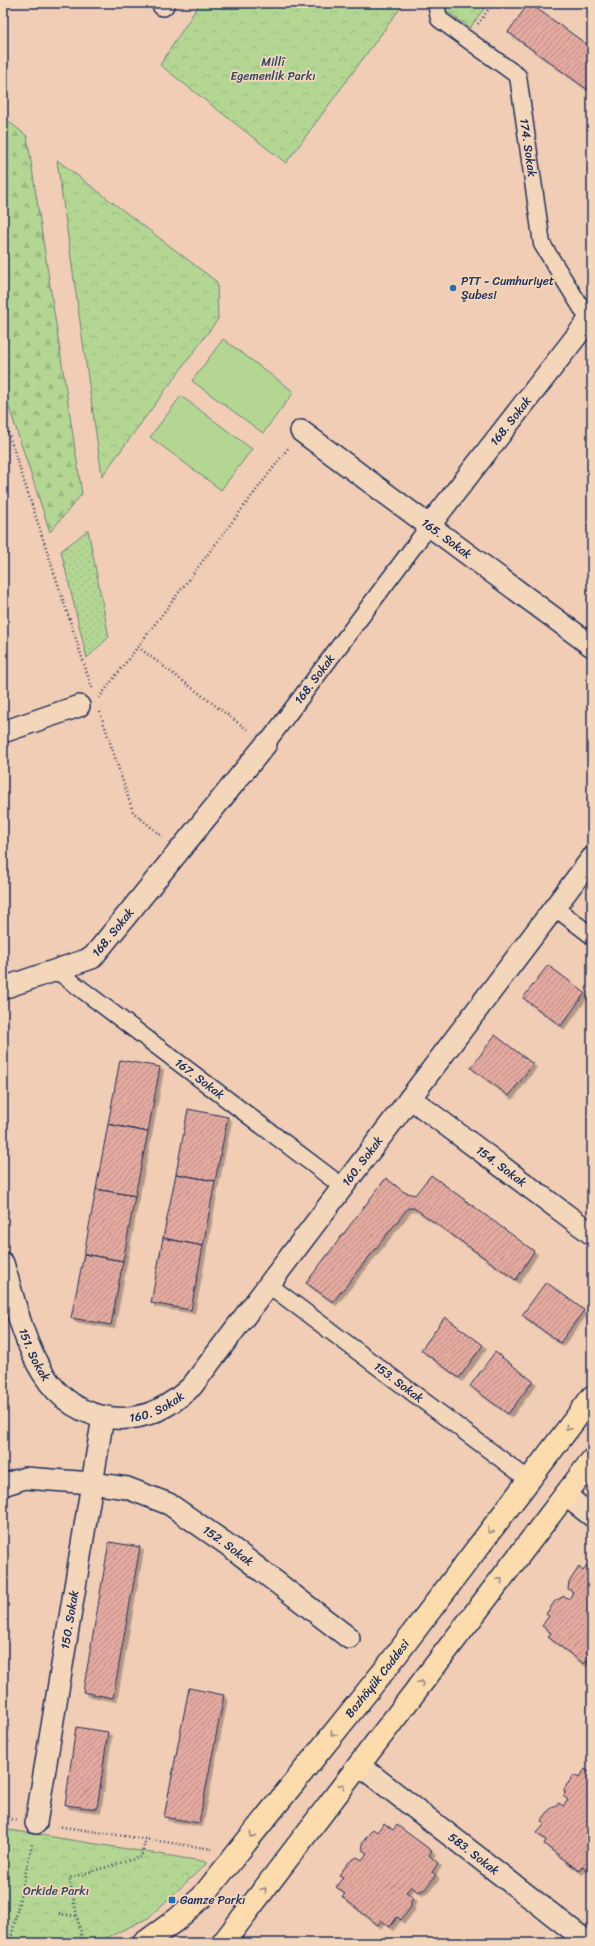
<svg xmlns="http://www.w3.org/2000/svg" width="595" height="1946" font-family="Sriracha,sans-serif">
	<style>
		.grass { fill: url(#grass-dots); stroke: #678378 }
		.forest { fill: url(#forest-firs); stroke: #678378 }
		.park { fill: url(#park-crowns); stroke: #678378 }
		.pitch { fill: #b3d793; stroke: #678378 }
		.building { fill: url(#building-hatch); stroke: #1b2f5e; filter: url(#shadow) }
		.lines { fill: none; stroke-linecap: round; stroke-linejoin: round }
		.pedestrian-casing { stroke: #1b2f5e; stroke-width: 19 }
		.minor-casing { stroke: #1b2f5e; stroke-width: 24 }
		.primary-casing { stroke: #1b2f5e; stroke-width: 25 }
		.path { stroke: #1b2f5e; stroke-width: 2.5; stroke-dasharray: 1 3; stroke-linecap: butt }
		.pedestrian { stroke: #f4d6ba; stroke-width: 16 }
		.minor { stroke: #f4d6ba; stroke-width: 21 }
		.primary { stroke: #fcdcac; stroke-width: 22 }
		.oneway { stroke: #8c8685 }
		.poi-dot { fill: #1f6fb2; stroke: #f4d6ba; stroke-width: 1.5 }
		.labels { text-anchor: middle; stroke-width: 3.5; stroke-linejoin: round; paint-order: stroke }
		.park-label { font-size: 12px; fill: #324866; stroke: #f4d6ba }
		.street-label { font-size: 12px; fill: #1b2f5e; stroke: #f4d6ba }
		.poi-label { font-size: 12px; fill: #1b2f5e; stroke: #f4d6ba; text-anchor: start }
	</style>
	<defs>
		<pattern id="grass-dots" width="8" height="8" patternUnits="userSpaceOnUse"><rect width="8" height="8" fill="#b3d793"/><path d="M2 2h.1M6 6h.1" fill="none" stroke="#99b981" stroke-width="1.8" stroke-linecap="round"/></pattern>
		<pattern id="forest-firs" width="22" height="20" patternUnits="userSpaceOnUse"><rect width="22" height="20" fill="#b3d793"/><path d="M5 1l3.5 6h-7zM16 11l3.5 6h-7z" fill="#99b981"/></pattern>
		<pattern id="park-crowns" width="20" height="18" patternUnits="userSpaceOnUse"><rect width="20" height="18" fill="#b3d793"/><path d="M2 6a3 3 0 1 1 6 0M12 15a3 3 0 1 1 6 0" fill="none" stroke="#99b981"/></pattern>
		<pattern id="building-hatch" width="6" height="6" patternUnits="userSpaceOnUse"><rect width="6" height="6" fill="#e4aa9f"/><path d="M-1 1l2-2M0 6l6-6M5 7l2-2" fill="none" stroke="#b88b85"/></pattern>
		<filter id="shadow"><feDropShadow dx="3.5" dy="3.5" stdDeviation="0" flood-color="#0004"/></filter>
	</defs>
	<rect width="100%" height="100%" fill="#f1cdb5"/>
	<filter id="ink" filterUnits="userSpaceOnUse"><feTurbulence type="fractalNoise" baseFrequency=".025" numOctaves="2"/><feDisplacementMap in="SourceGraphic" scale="8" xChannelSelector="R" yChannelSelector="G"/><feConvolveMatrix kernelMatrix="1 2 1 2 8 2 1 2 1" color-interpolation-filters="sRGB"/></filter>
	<g filter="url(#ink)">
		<path class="grass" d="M88 530 109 637 87 658 61 551Z"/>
		<path class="forest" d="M3 117 27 136 82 494 50 532 3 389Z"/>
		<path class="park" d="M200 3H404L286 163 160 65Z
			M435 3H488L470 28Z
			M57 160 217 282 218 319 102 476Z
			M3 1829 208 1862 148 1918 96 1943H3Z"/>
		<path class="pitch" d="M223 339 294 392 263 433 192 381Z
			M181 396 252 449 221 490 150 437Z"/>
		<path class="building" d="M529 3 592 48V93L508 32Z
			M548 965 585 993 561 1026 523 998Z
			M495 1035 533 1064 509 1096 471 1068Z
			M120 1060 160 1067 148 1132 108 1124Z
			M188 1109 228 1117 215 1181 176 1174Z
			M108 1124 148 1132 135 1196 96 1189Z
			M176 1174 215 1181 203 1246 163 1238Z
			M431 1175 534 1251 516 1280 414 1208H408L333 1302 306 1283 386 1178 404 1192 415 1195Z
			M96 1189 135 1196 123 1261 84 1254Z
			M163 1238 203 1246 191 1310 151 1303Z
			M84 1254 123 1261 111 1325 71 1318Z
			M546 1282 584 1310 560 1343 522 1315Z
			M445 1317 483 1345 459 1378 421 1350Z
			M495 1352 533 1381 508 1414 470 1386Z
			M109 1542 140 1547 113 1698 83 1692Z
			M590 1562 592 1563V1662L588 1659 584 1664 548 1637 551 1633 542 1626 549 1616 546 1614 555 1601 564 1596 569 1599 573 1592 568 1589 569 1582 579 1567 583 1571Z
			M189 1688 224 1695 199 1823 164 1817Z
			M76 1727 108 1732 97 1809 65 1805Z
			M585 1769 592 1774 591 1873 583 1866 579 1871 544 1844 546 1840 537 1833 545 1824 541 1821 551 1808 559 1803 563 1806 568 1800 563 1796 565 1794 564 1789 574 1775 579 1778Z
			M384 1823 393 1830 397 1825 432 1851 429 1855 438 1863 432 1872 436 1875 425 1889 418 1892 411 1886 406 1892 414 1898 411 1901V1907L401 1920 397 1917 390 1927 381 1920 378 1925 342 1897 345 1894 336 1887 343 1877 339 1875 349 1862 357 1857 362 1860 367 1853 362 1850 363 1848 362 1843 373 1829 377 1832Z"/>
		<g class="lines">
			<g class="pedestrian-casing">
				<g id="pedestrian">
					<path id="s1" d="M436 3 439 19 518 76 542 244 589 320"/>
					<path id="s2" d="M266 744 429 526"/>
					<path d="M554 907 592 936"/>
					<path id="s3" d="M56 970 343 1187"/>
					<path id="s4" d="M269 1285 529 1480"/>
				</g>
			</g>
			<g class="minor-casing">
				<g id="minor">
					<path d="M163 5 164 3"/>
					<path id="s5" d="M301 431 592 646"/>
					<path id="s6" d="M429 526 589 320"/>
					<path d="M3 732 79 706"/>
					<path id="s7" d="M3 988 92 958 266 744"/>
					<path id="s8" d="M410 1098 592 1234"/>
					<path id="s9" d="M3 1263C22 1324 35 1411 113 1418 144 1421 170 1407 192 1386L592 858"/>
					<path id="s10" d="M3 1485 25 1478 92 1483 127 1488 169 1504 228 1545 349 1638"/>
					<path d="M565 1495 592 1516"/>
					<path id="s11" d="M359 1765 589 1943"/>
					<path id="s12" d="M36 1823 103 1417"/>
				</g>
			</g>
			<g class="primary-casing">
				<g id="primary">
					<path id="s13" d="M144 1943 176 1920 202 1897 387 1667 592 1397"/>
					<path d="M223 1943 592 1460"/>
				</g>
			</g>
			<path class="path" d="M478 24 493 3
				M3 417 92 688
				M138 647 249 731
				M99 698 289 447
				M100 712 133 812 163 837
				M3 1818 16 1820
				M57 1826 212 1849
				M59 1914 77 1916
				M10 1943 32 1844
				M83 1943 69 1878 141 1857 146 1839"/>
			<use href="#pedestrian" class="pedestrian"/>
			<use href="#minor" class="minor"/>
			<use href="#primary" class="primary"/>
		</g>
		<defs><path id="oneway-chevron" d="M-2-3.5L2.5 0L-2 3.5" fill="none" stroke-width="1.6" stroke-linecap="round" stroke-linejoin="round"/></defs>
		<g class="oneway">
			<use href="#oneway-chevron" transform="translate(568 1428) rotate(127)"/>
			<use href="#oneway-chevron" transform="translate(490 1531) rotate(127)"/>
			<use href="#oneway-chevron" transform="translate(500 1580) rotate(-53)"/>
			<use href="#oneway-chevron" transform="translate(421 1683) rotate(-53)"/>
			<use href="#oneway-chevron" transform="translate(333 1734) rotate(129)"/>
			<use href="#oneway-chevron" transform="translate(342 1786) rotate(-53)"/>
			<use href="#oneway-chevron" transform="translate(252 1835) rotate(129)"/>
			<use href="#oneway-chevron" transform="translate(264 1890) rotate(-53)"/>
		</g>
	</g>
	<g class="poi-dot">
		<circle cx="453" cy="288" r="4"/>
		<rect x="168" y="1896" width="8" height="8" rx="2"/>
	</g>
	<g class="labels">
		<g class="park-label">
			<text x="273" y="66">Millî<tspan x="273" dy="14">Egemenlik Parkı</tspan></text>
			<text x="56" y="1895">Orkide Parkı</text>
		</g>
		<g class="street-label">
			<text dy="4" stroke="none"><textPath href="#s1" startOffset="186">174. Sokak</textPath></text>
			<text dy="4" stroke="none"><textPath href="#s6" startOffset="133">168. Sokak</textPath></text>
			<text dy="4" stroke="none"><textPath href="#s5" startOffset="181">165. Sokak</textPath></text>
			<text dy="4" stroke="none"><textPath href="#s2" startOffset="81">168. Sokak</textPath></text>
			<text dy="4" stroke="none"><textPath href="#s7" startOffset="127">168. Sokak</textPath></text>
			<text dy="4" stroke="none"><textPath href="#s3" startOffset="180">167. Sokak</textPath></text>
			<text dy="4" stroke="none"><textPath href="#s9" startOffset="574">160. Sokak</textPath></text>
			<text dy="4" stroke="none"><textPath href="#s8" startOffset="114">154. Sokak</textPath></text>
			<text dy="4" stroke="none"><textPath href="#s9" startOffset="97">151. Sokak</textPath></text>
			<text dy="4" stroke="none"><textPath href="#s4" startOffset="162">153. Sokak</textPath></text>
			<text dy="4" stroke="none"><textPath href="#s9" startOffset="250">160. Sokak</textPath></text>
			<text dy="4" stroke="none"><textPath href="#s10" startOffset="243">152. Sokak</textPath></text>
			<text dy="4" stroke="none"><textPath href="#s12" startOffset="206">150. Sokak</textPath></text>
			<text dy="4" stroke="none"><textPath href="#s13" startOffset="354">Bozhöyük Caddesi</textPath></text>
			<text dy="4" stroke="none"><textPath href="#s11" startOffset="145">583. Sokak</textPath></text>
		</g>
		<g class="poi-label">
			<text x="461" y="285">PTT - Cumhuriyet<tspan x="461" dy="14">Şubesi</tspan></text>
			<text x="180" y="1904">Gamze Parkı</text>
		</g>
	</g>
	<rect width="595" height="1946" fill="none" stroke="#f4d6ba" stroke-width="16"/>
	<rect x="8" y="8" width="579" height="1930" fill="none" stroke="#1b2f5e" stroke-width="1.5" filter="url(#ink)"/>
</svg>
